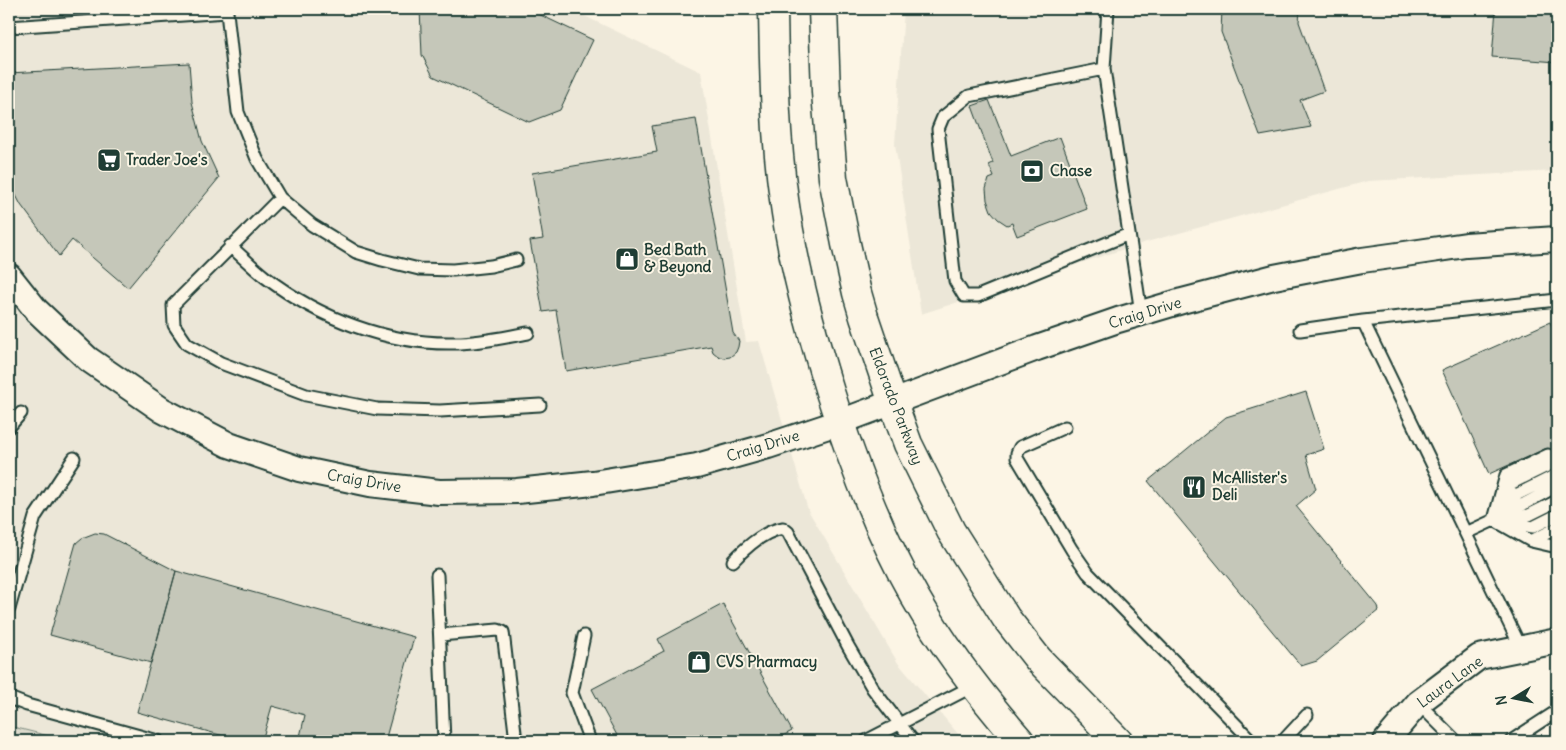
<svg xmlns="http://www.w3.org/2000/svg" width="1566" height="750" font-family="Delius,sans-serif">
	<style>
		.built { fill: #ece7d8 }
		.green { fill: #dcdacc; stroke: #7e8c80 }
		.building { fill: #c5c7b9; stroke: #1f3d34 }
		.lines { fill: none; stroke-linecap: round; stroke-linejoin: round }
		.lane-casing { stroke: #1f3d34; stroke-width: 15 }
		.street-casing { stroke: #1f3d34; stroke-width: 28 }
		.primary-casing { stroke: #1f3d34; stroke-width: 31 }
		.lane { stroke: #fcf5e5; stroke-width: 11 }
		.street { stroke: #fcf5e5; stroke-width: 24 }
		.primary { stroke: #fcf5e5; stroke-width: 28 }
		.labels { text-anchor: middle; stroke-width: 4; stroke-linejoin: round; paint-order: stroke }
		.poi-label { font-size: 15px; font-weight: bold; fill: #1f3d34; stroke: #fcf5e5; text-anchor: start }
		.street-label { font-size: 15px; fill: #1f3d34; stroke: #fcf5e5 }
	</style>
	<rect width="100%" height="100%" fill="#fcf5e5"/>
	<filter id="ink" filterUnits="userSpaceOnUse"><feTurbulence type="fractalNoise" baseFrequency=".02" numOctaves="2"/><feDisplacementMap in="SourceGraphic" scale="10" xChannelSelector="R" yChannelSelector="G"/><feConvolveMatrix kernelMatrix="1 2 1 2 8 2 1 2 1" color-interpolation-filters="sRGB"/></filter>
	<g filter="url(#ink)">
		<path class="built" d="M9 9H570L701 72 746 342 759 341 808 510 898 663 964 741H69L9 726Z
			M904 9H1557V171L1368 181 1143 243 921 314 895 144Z"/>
		<path class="green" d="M9 726 69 741H9Z"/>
		<path class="building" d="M420 9H528L593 40 560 110 529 122 433 76 422 55Z
			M1222 9H1300L1299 22 1324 91 1300 100 1311 127 1260 136 1221 32Z
			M1496 9H1557V62L1492 57Z
			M189 63 192 102 202 141 219 178 128 288 72 240 59 256 21 205 9 182V73Z
			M989 100 1011 156 1060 137 1087 209 1017 236 1012 223 1007 225 998 219 991 211 987 200 986 189 989 179 994 177 989 165 993 163 972 106Z
			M696 119 733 333 739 341 738 347 736 352 730 357 724 358 718 356 713 352 711 346 566 371 556 310 543 312 530 241 543 239 532 173 657 152 652 126Z
			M1550 322 1557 338V477L1545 449 1489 474 1442 370Z
			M1306 392 1324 449 1306 455 1316 489 1296 506 1378 606 1379 610 1317 661 1301 666 1148 481 1226 417Z
			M95 533 104 534 176 571 151 663 50 635 76 543 82 538Z
			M176 571 414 637 385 741H299L305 715 272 706 262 741H242L137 712Z
			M723 604 792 731 773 741H620L592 689 664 651 658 639Z"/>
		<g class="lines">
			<g class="lane-casing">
				<path id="lane" d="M1108 9 1104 69 1141 313
					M9 27 227 12 238 112 257 159 280 198 173 305 174 325 187 344 221 363 306 395 377 409 440 411 540 405
					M1104 69 969 96 943 117 938 129 955 281 964 296H978L1129 234
					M280 198 312 225 356 252 382 260 419 269 453 270 491 266 516 260
					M230 246C242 256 252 267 265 277 319 318 387 345 456 343 480 343 505 337 528 333
					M1300 330 1363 321
					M9 427 21 413
					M1065 427 1020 447 1017 453V458L1072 550 1088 573 1252 741
					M1506 496 1512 483 1551 464
					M1502 516 1557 486
					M1495 519 1518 494 1556 475
					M1503 519 1529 515 1557 501
					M1494 520 1506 475 1548 455
					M1503 522 1533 527 1557 515
					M1466 533 1494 520 1531 541 1557 528
					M1531 541 1557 547
					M733 561C746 547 764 531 783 528L788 532 848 646 873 689 913 741
					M437 575 444 741
					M9 609 35 517 74 458
					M440 635 498 630 503 632 516 741
					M584 636 572 693 590 741
					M1521 648 1363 321 1557 300
					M9 698 27 705 158 741
					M1418 703 1456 741
					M866 741 975 685
					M1283 741 1307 715
					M1511 741 1557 711"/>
			</g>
			<g class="street-casing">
				<path id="street" d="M9 276 36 310 88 359 162 410 229 445 299 469 370 484 439 492 517 491 593 483 697 466 768 446 840 422 1037 348 1118 320 1182 301 1274 277 1362 260 1398 255 1466 245 1557 239
					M1386 741 1418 703 1479 657 1557 641"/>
			</g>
			<g class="primary-casing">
				<path id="primary" d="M773 9C774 72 775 136 784 199 793 265 810 328 830 392 852 462 878 532 915 597 944 648 982 697 1020 741
					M823 9 826 92 833 178 846 244 857 293 864 317 893 403 908 444 951 531 1006 618 1038 659 1118 741"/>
			</g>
			<use href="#lane" class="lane"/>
			<use href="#street" class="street"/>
			<use href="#primary" class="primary"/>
		</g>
	</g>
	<defs>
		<g id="supermarket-square" transform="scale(1.25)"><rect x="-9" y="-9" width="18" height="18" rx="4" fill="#1f3d34" stroke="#fcf5e5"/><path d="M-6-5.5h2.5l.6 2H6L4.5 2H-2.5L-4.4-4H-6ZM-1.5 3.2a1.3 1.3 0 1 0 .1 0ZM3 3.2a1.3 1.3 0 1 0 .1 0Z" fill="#fff"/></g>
		<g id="bank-square" transform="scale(1.25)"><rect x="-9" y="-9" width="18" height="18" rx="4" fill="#1f3d34" stroke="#fcf5e5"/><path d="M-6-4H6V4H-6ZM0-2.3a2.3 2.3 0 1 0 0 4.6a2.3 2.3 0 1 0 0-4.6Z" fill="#fff"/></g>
		<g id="shop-square" transform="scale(1.25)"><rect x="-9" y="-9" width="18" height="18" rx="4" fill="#1f3d34" stroke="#fcf5e5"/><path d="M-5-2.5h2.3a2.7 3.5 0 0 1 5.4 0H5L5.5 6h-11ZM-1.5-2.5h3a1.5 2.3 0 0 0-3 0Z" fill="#fff"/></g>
		<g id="restaurant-square" transform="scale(1.25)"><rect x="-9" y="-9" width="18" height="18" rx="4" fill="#1f3d34" stroke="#fcf5e5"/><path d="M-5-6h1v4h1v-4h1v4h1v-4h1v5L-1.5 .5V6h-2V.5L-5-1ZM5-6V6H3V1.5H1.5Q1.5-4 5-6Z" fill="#fff"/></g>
	</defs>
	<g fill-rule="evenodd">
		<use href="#supermarket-square" x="109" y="160"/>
		<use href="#bank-square" x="1032" y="171"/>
		<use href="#shop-square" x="627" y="259"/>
		<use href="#restaurant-square" x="1194" y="487"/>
		<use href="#shop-square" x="699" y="662"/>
	</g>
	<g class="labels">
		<g class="poi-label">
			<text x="126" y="165">Trader Joe's</text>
			<text x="1050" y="176">Chase</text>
			<text x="644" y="255">Bed Bath<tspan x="644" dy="17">&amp; Beyond</tspan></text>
			<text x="1212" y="483">McAllister's<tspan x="1212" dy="17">Deli</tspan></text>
			<text x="716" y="667">CVS Pharmacy</text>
		</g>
		<g class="street-label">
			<text transform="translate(1145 313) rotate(-17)" y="5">Craig Drive</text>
			<text transform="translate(896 406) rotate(69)" y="5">Eldorado Parkway</text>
			<text transform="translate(763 446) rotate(-17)" y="5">Craig Drive</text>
			<text transform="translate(364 481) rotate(10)" y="5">Craig Drive</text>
			<text transform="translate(1450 682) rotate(-36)" y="5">Laura Lane</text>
		</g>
	</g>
	<rect width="1566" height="750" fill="none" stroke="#fcf5e5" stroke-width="30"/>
	<rect x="15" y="15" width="1536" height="720" fill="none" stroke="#1f3d34" stroke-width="2" filter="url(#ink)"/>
	<g transform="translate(1514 698) rotate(260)" stroke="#fcf5e5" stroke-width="4" paint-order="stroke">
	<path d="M0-4L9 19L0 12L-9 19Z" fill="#1f3d34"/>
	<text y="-8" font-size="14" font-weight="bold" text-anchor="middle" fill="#1f3d34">N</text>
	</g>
</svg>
